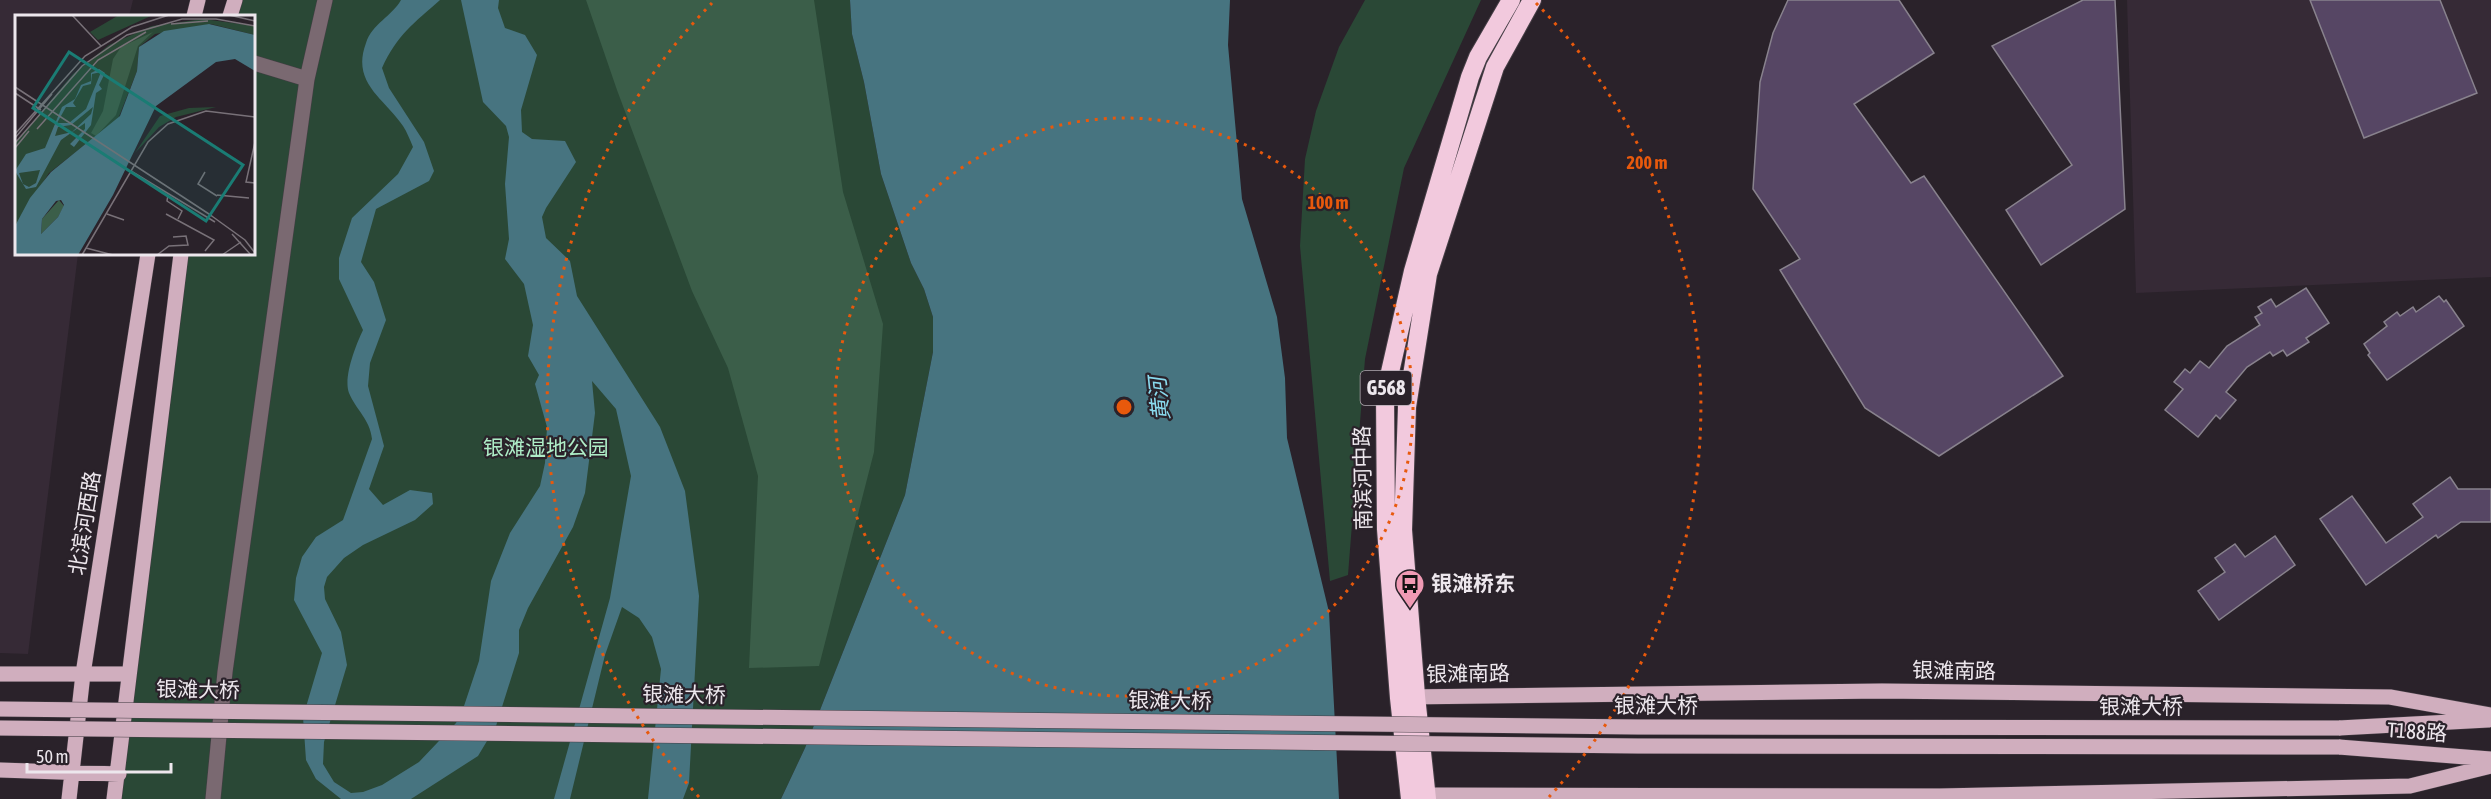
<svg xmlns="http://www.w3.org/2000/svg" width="2491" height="799" font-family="'Asap Condensed','Noto Sans SC',sans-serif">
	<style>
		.built { fill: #362a36 }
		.green { fill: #2a4836 }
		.forest { fill: #3b5e49 }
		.water { fill: #477480 }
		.building { fill: #564664; stroke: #88828d; stroke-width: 1.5 }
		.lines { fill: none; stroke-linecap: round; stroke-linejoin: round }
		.minor-casing { stroke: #453e45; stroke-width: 16 }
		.major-casing { stroke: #453e45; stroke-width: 16 }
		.highway-casing { stroke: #453e45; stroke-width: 20 }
		.minor { stroke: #7a6971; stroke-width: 15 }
		.major { stroke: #d0aebe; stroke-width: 15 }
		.highway { stroke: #f2c9dd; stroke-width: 18 }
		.major-bridge-casing { stroke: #453e45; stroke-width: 16; stroke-linecap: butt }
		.major-bridge { stroke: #d0aebe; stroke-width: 15 }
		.ring { fill: none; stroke: #e8590c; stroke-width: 3; stroke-dasharray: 3 6 }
		.labels { text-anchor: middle; stroke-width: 4.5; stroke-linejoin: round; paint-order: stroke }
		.shield { fill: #2a222a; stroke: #b2acb2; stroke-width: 1.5 }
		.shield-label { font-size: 20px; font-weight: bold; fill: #ede7ed }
		.park-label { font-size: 21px; fill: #aeedc7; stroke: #2a222a }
		.street-label { font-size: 21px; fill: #ede7ed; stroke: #2a222a }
		.poi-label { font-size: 21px; font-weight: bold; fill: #ede7ed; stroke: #2a222a; text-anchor: start }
		.water-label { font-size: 22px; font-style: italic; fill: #8adaee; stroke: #2a222a }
		.inset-road { fill: none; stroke: #787178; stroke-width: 1.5 }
		.view { fill: #1a7c74; fill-opacity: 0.15; stroke: #1a7c74; stroke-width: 3 }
		.inset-edge { fill: none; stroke: #ede7ed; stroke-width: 3 }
		.centre { fill: #e8590c; stroke: #2a222a; stroke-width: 3 }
		.ring-label { font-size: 18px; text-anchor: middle; font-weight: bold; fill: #e8590c; stroke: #2a222a; stroke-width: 4.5; stroke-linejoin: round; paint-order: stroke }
	</style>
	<rect width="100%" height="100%" fill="#2a222a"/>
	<path class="built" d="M0 0H133L129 16H16V254H78L28 654 0 653Z
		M2127 0H2491V277L2136 293Z"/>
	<path class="green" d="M235 0H850L852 34 864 82 881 174 911 263 924 289 933 317V352L905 495 805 748 781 799H113L181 254H254V16H230Z
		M1365 0H1481L1404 168 1365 359 1348 575 1330 581 1300 246 1305 159 1316 111 1339 47Z"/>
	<path class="forest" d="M586 0H814L843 192 883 324 874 452 819 666 749 668 758 476 728 368 692 291 617 90Z"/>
	<path class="water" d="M401 0H440C414 23 397 35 382 68L389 88 424 142 434 171 429 181 376 209 361 262 374 282 386 320 370 363 368 386 384 446 369 489 383 505 410 490 432 493 433 504 415 520 363 545 344 558 327 577 324 587 325 599 341 632 347 665 324 742 323 764 334 782 351 793 363 792 382 785 419 762 456 723 462 712 479 661 491 581 510 533 540 486 545 463 547 427 535 384 539 375 528 356 533 325 524 284 505 259 509 239 505 184 509 137 506 126 483 102 461 0H499L498 8 505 28 525 35 537 55 521 110 522 132 532 139 565 141 576 162 546 208 542 217 546 238 570 261 577 296 660 427 685 491 699 596 689 783 683 799H648L661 669 652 637 639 618 622 607 605 655 570 799H554L610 598 631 476 616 409 592 381 595 413 585 493 573 527 528 608 519 630V653L496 726 478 756 411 799H341L316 779 306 760 303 717 322 653 294 600 296 578 302 557 316 537 343 520 372 439C370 419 356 410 349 393 343 377 356 345 363 330L339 279V258L352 218 398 174 413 147C410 140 407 132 403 126 384 98 351 83 366 43 372 24 392 16 401 0Z
		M850 0H1230L1228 45 1242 199 1277 317 1285 378 1287 438 1329 612 1339 799H781L805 748 905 495 933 352V317L924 289 911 263 881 174 864 82 852 34Z"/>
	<path class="building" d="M1788 0H1899L1934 53 1854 104 1911 183 1924 176 2063 376 1939 456 1865 408 1780 270 1800 259 1753 189 1760 82 1773 33Z
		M2083 0H2115L2125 209 2041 265 2006 210 2072 165 1992 46Z
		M2310 0H2440L2477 93 2364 138Z
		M2306 288 2329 323 2306 338 2309 342 2287 356 2283 350 2273 356 2270 352 2247 367 2226 392 2236 400 2220 419 2216 415 2198 437 2165 410 2183 389 2174 382 2185 369 2190 373 2200 361 2209 368 2227 346 2260 325 2255 317 2262 313 2258 307 2271 299 2276 307Z
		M2439 296 2444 302 2446 300 2464 326 2387 380 2368 355 2370 353 2364 344 2387 326 2384 322 2397 312 2400 316 2413 307 2416 312Z
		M2450 477 2458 489H2491V522H2461L2438 538 2436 535 2366 585 2320 519 2352 496 2386 543 2423 517 2413 504Z
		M2275 536 2295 565 2219 620 2198 591 2225 572 2215 558 2235 544 2245 557Z"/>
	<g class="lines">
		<g class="minor-casing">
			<path id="minor" d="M254 63 307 79
				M213 799 225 672 307 79 325 0"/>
		</g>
		<g class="major-casing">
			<path id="major" d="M194 16 198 0
				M230 16 235 0
				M0 674H129
				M1407 697 1882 691 2390 697 2491 715
				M2339 728 2488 720
				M2339 747 2491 759
				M0 770 119 774
				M1417 795 1940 796 2410 786 2491 766
				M69 799 83 674 148 254
				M114 799 181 254"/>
		</g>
		<g class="highway-casing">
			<path id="highway" d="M1410 799 1399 698 1386 529 1385 394 1413 271 1470 77 1478 57 1511 0
				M1427 799 1416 696 1403 530 1407 407 1428 274 1495 67 1532 0"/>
		</g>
		<use href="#minor" class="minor"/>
		<use href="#major" class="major"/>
		<use href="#highway" class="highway"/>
		<g class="major-bridge-casing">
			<path id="major-bridge" d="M0 709 1638 727 2339 728
				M0 728 1638 746 2339 747"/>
		</g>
		<use href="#major-bridge" class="major-bridge"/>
	</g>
	<g class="ring">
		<circle cx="1124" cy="407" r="289"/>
		<path d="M699 797A577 577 0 0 1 712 3M1536 3A577 577 0 0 1 1549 797"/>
	</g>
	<defs>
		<g id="bus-pin" transform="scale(1.5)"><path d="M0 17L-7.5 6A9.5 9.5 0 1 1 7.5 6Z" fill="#f09ab4" stroke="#2a222a"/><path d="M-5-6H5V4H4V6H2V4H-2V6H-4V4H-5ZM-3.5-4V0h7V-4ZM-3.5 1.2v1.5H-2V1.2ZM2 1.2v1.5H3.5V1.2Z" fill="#111"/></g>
	</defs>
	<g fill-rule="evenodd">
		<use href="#bus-pin" x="1410" y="584"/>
	</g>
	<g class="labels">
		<rect class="shield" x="1360.5" y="371" width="51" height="34" rx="4.5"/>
		<g class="shield-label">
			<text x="1386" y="395">G568</text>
		</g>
		<g class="park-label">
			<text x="546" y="455">银滩湿地公园</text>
		</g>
		<g class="street-label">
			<text transform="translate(1363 478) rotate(-91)" y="7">南滨河中路</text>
			<text transform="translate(85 523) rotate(-81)" y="7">北滨河西路</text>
			<text transform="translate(1954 671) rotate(1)" y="7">银滩南路</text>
			<text transform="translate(1468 674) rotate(-1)" y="7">银滩南路</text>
			<text transform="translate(198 690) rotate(1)" y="7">银滩大桥</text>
			<text transform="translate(684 695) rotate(1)" y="7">银滩大桥</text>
			<text transform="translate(1170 701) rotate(1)" y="7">银滩大桥</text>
			<text x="1656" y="713">银滩大桥</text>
			<text x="2141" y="714">银滩大桥</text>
			<text transform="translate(2417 732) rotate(4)" y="7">T188路</text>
		</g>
		<g class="poi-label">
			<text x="1431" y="591">银滩桥东</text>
		</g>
		<g class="water-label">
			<text transform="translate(1159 399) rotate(-96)" y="8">黄河</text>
		</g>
	</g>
	<g transform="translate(15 15)">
		<rect width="240" height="240" fill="#2a222a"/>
		<path d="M104 0H138L83 25 75 17ZM188 4 240 11V20L196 9 140 19 124 32 122 56 103 104 34 158 0 211V128L58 59 94 30 137 11ZM201 92 161 102 144 112 120 138 145 101 174 93Z" fill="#2a4836"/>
		<path d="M138 17 123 31 101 100 81 121 76 118 88 96 98 44 106 32ZM44 185 49 191 43 202 26 219 27 204Z" fill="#3b5e49"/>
		<path d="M194 9 240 20V56L220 44 201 47 141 91 98 180 63 240H0V211L15 183 36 157 105 101 122 56 124 32 149 16ZM46 185 49 190 43 202 26 219 27 204 41 186ZM84 54 90 58 84 70 87 74 81 78 76 110 59 132 55 129 70 114V108L46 125 21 172 11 174 0 156 11 139 30 133 47 92 60 84 66 70 76 66V58ZM86 57 71 94 54 108H42L51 92H61L58 88 68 71 76 69 77 59ZM78 92 76 99 57 117 40 121 43 112 56 110ZM25 155 21 168 14 172 8 169 4 158Z" fill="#477480" fill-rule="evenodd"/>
		<path class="inset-road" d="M57 0 86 31M214 0 240 6M156 9 193 6M0 72 197 201M0 78 26 95M22 114 83 45 131 17M0 119 70 41 117 12 154 0M0 123 37 79M240 127 231 167 240 168M0 128 67 51 112 20 167 4H201L240 11M0 133 14 116M116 156 200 207M190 157 183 169 202 181M153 180 152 186 167 196 163 204M202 180 234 183M92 199 109 205M151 199 199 225 190 236M194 199 230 225 240 238M217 219 236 240M71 233 98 240M67 240 133 127 153 109 191 96 240 102M142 240 154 231 173 230 171 221 158 222M207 240 226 227"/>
		<path class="view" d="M54 37 228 150 191 206 18 93Z"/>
		<rect width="240" height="240" class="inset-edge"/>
	</g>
	<circle cx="1124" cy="407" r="9" class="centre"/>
	<g class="ring-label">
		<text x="1647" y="169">200 m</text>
		<text x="1328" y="209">100 m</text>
	</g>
	<path d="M27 763v9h144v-9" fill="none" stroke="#ede7ed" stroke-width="3"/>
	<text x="36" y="763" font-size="18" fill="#ede7ed" stroke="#2a222a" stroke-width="4.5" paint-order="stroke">50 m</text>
</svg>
